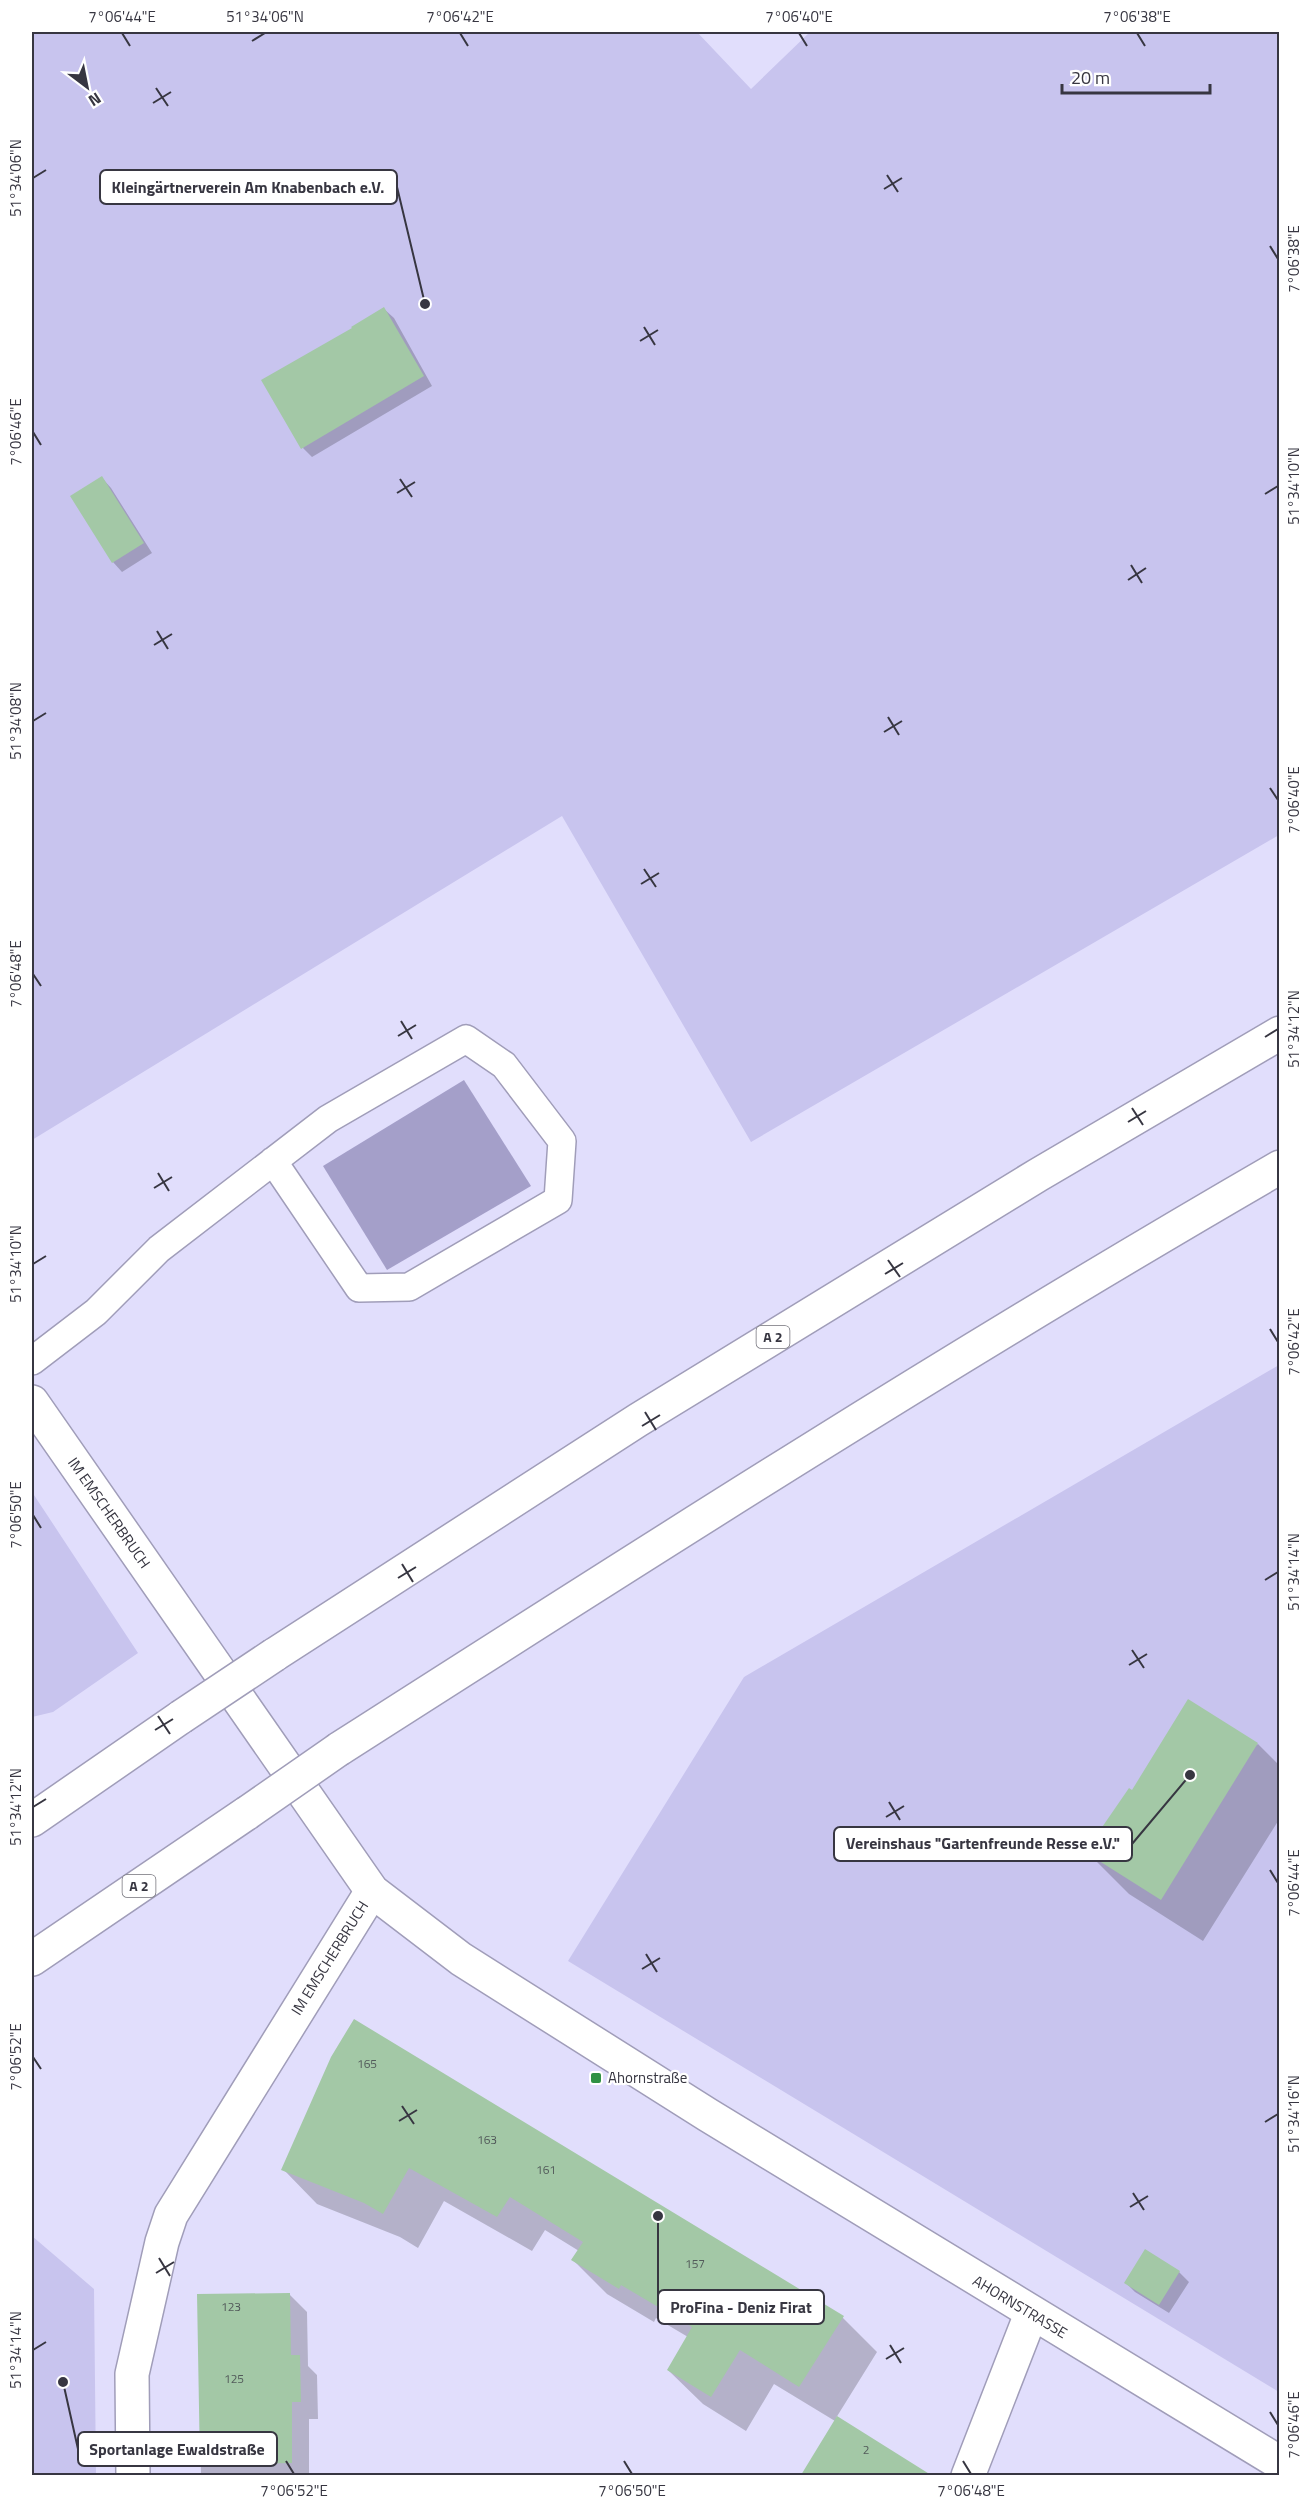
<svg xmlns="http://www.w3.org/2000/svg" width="1311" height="2507" font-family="'Titillium Web',sans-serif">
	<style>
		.green { fill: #c8c4ee }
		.water { fill: #a49fc9 }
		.shadow { fill: #0003 }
		.building { fill: #a3c8a6 }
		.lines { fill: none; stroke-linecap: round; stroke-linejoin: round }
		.lane-casing { stroke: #a09db9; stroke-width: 30 }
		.street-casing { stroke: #a09db9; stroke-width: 36 }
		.secondary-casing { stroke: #a09db9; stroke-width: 36 }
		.highway-casing { stroke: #a09db9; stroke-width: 36 }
		.lane { stroke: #fff; stroke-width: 27 }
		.street { stroke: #fff; stroke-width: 33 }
		.secondary { stroke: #fff; stroke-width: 33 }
		.highway { stroke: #fff; stroke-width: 33 }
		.highway-bridge-casing { stroke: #a09db9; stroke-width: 36; stroke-linecap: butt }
		.highway-bridge { stroke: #fff; stroke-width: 33 }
		.ticks { fill: none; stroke: #373641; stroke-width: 2 }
		.poi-dot { fill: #309144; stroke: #fff; stroke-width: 2 }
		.labels { text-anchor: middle; stroke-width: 4.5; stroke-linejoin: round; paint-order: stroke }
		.number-label { font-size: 12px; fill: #525a5a }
		.shield { fill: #fff; stroke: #73727a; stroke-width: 1.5 }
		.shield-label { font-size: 14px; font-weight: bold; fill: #373641 }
		.street-label { font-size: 15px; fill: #373641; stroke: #fff }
		.poi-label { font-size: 15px; fill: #373641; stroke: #fff; text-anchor: start }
		.leader { fill: none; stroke: #373641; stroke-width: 2 }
		.callout-dot { fill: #373641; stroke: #fff; stroke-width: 2 }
		.callout { fill: #fff; stroke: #373641; stroke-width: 2 }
		.callout-label { font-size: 16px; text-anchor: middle; font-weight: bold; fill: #373641 }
		.neatline { fill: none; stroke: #373641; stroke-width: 2 }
		.ticks-label { font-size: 15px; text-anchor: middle; fill: #373641 }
	</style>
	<rect width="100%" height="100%" fill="#e1defc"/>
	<path class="green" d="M32 32H697L751 89 810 32H1279V835L751 1142 562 816 32 1140Z
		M1279 1365V2392L568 1961 744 1677Z
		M32 1492 138 1653 53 1712 32 1717Z
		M32 2236 94 2289 96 2475H32Z"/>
	<path class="water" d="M464 1080 531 1186 387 1270 323 1166Z"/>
	<path class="shadow" d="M384 309 394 318 432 386 312 457 303 448 354 329Z
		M102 478 111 488 152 553 122 572 113 562Z
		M1258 1744 1280 1766V1818L1203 1941 1129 1894 1087 1852Z
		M332 2058 843 2318 877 2352 836 2418 907 2462 920 2476H901L907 2464H904L897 2476H803L835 2421 774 2384 746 2431 703 2404 668 2370 688 2337 656 2318 654 2322 607 2294 573 2260 579 2251 545 2230 532 2251 444 2201 418 2248 400 2237 317 2204 283 2169Z
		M1145 2252 1179 2272 1189 2282 1169 2313 1135 2292 1126 2283Z
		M289 2294 307 2312 308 2366 317 2375 318 2419H309V2476H201L198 2295Z"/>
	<path class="building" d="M384 307 424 376 301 449 261 380 352 328 351 327Z
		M102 476 144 543 112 563 70 496Z
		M1188 1699 1258 1743 1161 1900 1085 1852 1129 1788 1132 1790Z
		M354 2019 844 2316 799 2387 740 2350 711 2397 667 2370 692 2327 621 2285 619 2289 571 2260 583 2242 510 2197 497 2217 409 2168 383 2214 364 2203 281 2170 331 2057Z
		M1145 2249 1180 2271 1159 2305 1124 2283Z
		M290 2293 291 2355H300L301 2402H292V2463L200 2465 197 2294Z
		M837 2416 931 2475H801Z"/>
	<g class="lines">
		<g class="lane-casing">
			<path id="lane" d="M32 1361 96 1312 159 1249 328 1119 466 1039 504 1065 562 1141 558 1200 409 1287 359 1288 273 1161"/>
		</g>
		<g class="street-casing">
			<path id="street" d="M133 2476 132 2374 162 2242 171 2215 372 1891
				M968 2476 1031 2314"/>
		</g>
		<g class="secondary-casing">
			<path id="secondary" d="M32 1402 372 1891 461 1959 708 2115 1280 2463"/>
		</g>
		<g class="highway-casing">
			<path id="highway" d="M274 1655 638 1420 1038 1175 1280 1033
				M339 1749C650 1550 960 1352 1280 1167
				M32 1820 181 1717
				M32 1959 247 1813"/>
		</g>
		<use href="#lane" class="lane"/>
		<use href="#street" class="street"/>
		<use href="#secondary" class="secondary"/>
		<use href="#highway" class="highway"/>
		<g class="highway-bridge-casing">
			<path id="highway-bridge" d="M181 1717 274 1655
				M247 1813 339 1749"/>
		</g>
		<use href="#highway-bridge" class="highway-bridge"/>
	</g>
	<path class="ticks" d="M122 33 130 46M460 33 468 46M799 33 807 46M1137 33 1145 46M252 41 265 33M156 88 168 106M153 103 171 92M887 175 898 192M33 178 46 170M884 189 902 178M1270 246 1278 259M644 327 655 345M640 341 658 330M33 432 41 445M400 479 412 497M397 493 415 482M1265 494 1278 486M1131 565 1142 583M1128 580 1146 568M157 631 168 649M154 645 172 634M888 717 899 735M33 721 46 713M884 732 902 721M1270 788 1278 800M644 869 656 887M641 884 659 873M33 974 41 986M401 1021 412 1039M398 1036 416 1025M1265 1037 1278 1029M1132 1108 1143 1125M1128 1122 1146 1111M158 1173 169 1191M154 1188 172 1177M888 1260 900 1277M33 1264 46 1256M885 1274 903 1263M1270 1329 1278 1342M645 1412 656 1430M642 1426 660 1415M33 1515 41 1528M402 1564 413 1582M398 1578 416 1567M1265 1580 1278 1572M1132 1650 1144 1668M1129 1665 1147 1654M158 1716 170 1734M155 1730 173 1719M889 1802 900 1820M33 1807 46 1799M886 1817 904 1806M1270 1870 1278 1883M646 1954 657 1972M642 1969 660 1958M33 2057 41 2069M402 2106 414 2124M399 2121 417 2110M1265 2122 1278 2114M1133 2193 1144 2210M1130 2207 1148 2196M159 2258 170 2276M156 2273 174 2262M890 2345 901 2363M33 2350 46 2342M886 2359 904 2348M1270 2412 1278 2425M286 2461 294 2474M624 2461 632 2474M963 2461 971 2474"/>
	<rect class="poi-dot" x="590" y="2072" width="12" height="12" rx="3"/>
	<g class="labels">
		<g class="number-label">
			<text x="367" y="2068">165</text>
			<text x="487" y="2144">163</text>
			<text x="546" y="2174">161</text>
			<text x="695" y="2268">157</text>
			<text x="231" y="2311">123</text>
			<text x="234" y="2383">125</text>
			<text x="866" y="2454">2</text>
		</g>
		<g class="shield">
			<rect x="756.5" y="1326" width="33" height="22" rx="4.5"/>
			<rect x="122.5" y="1875" width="33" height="22" rx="4.5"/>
		</g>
		<g class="shield-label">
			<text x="773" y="1342">A 2</text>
			<text x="139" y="1891">A 2</text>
		</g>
		<g class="street-label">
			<text transform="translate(109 1513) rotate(55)" y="5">IM EMSCHERBRUCH</text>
			<text transform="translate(330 1958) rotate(-58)" y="5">IM EMSCHERBRUCH</text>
			<text transform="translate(1020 2307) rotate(31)" y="5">AHORNSTRASSE</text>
		</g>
		<g class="poi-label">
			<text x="608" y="2083">Ahornstraße</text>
		</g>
	</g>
	<path class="leader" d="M425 304L397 187M1190 1775L1132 1844M658 2216L658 2307M63 2382L78 2449"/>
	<g class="callout-dot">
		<circle cx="425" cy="304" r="6"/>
		<circle cx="1190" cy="1775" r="6"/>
		<circle cx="658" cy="2216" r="6"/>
		<circle cx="63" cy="2382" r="6"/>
	</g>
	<g class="callout">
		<rect x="100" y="170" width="297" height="34" rx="6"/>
		<rect x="834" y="1827" width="298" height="34" rx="6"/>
		<rect x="658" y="2290" width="166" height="34" rx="6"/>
		<rect x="78" y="2432" width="199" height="34" rx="6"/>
	</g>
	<g class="callout-label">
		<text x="248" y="193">Kleingärtnerverein Am Knabenbach e.V.</text>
		<text x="983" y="1849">Vereinshaus "Gartenfreunde Resse e.V."</text>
		<text x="741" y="2313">ProFina - Deniz Firat</text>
		<text x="177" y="2455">Sportanlage Ewaldstraße</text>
	</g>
	<rect width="1311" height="2507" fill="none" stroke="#ffffff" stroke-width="66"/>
	<g transform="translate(87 87) rotate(148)" stroke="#ffffff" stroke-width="4.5" paint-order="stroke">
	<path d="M0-4.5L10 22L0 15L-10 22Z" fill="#373641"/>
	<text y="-9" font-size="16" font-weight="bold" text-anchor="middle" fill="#373641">N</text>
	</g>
	<path d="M1062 84v9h148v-9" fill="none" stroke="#373641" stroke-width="3"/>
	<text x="1071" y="84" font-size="18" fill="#373641" stroke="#ffffff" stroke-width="4.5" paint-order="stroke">20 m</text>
	<rect x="33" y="33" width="1245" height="2441" class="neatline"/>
	<g class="ticks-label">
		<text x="122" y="22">7°06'44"E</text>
		<text x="265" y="22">51°34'06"N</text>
		<text x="460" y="22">7°06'42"E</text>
		<text x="799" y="22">7°06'40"E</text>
		<text x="1137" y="22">7°06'38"E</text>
		<text transform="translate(16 178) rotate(-90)" y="5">51°34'06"N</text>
		<text transform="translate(1294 259) rotate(-90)" y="5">7°06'38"E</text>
		<text transform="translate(16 432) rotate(-90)" y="5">7°06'46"E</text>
		<text transform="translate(1294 486) rotate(-90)" y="5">51°34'10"N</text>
		<text transform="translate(16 721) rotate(-90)" y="5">51°34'08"N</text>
		<text transform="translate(1294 800) rotate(-90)" y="5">7°06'40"E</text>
		<text transform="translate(16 974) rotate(-90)" y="5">7°06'48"E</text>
		<text transform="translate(1294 1029) rotate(-90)" y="5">51°34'12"N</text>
		<text transform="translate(16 1264) rotate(-90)" y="5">51°34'10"N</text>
		<text transform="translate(1294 1342) rotate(-90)" y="5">7°06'42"E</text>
		<text transform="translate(16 1515) rotate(-90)" y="5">7°06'50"E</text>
		<text transform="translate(1294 1572) rotate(-90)" y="5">51°34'14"N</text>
		<text transform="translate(16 1807) rotate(-90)" y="5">51°34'12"N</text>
		<text transform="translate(1294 1883) rotate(-90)" y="5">7°06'44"E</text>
		<text transform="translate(16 2057) rotate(-90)" y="5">7°06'52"E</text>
		<text transform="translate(1294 2114) rotate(-90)" y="5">51°34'16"N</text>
		<text transform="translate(16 2350) rotate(-90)" y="5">51°34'14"N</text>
		<text transform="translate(1294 2425) rotate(-90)" y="5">7°06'46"E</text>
		<text x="294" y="2496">7°06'52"E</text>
		<text x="632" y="2496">7°06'50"E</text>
		<text x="971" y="2496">7°06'48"E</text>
	</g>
</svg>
